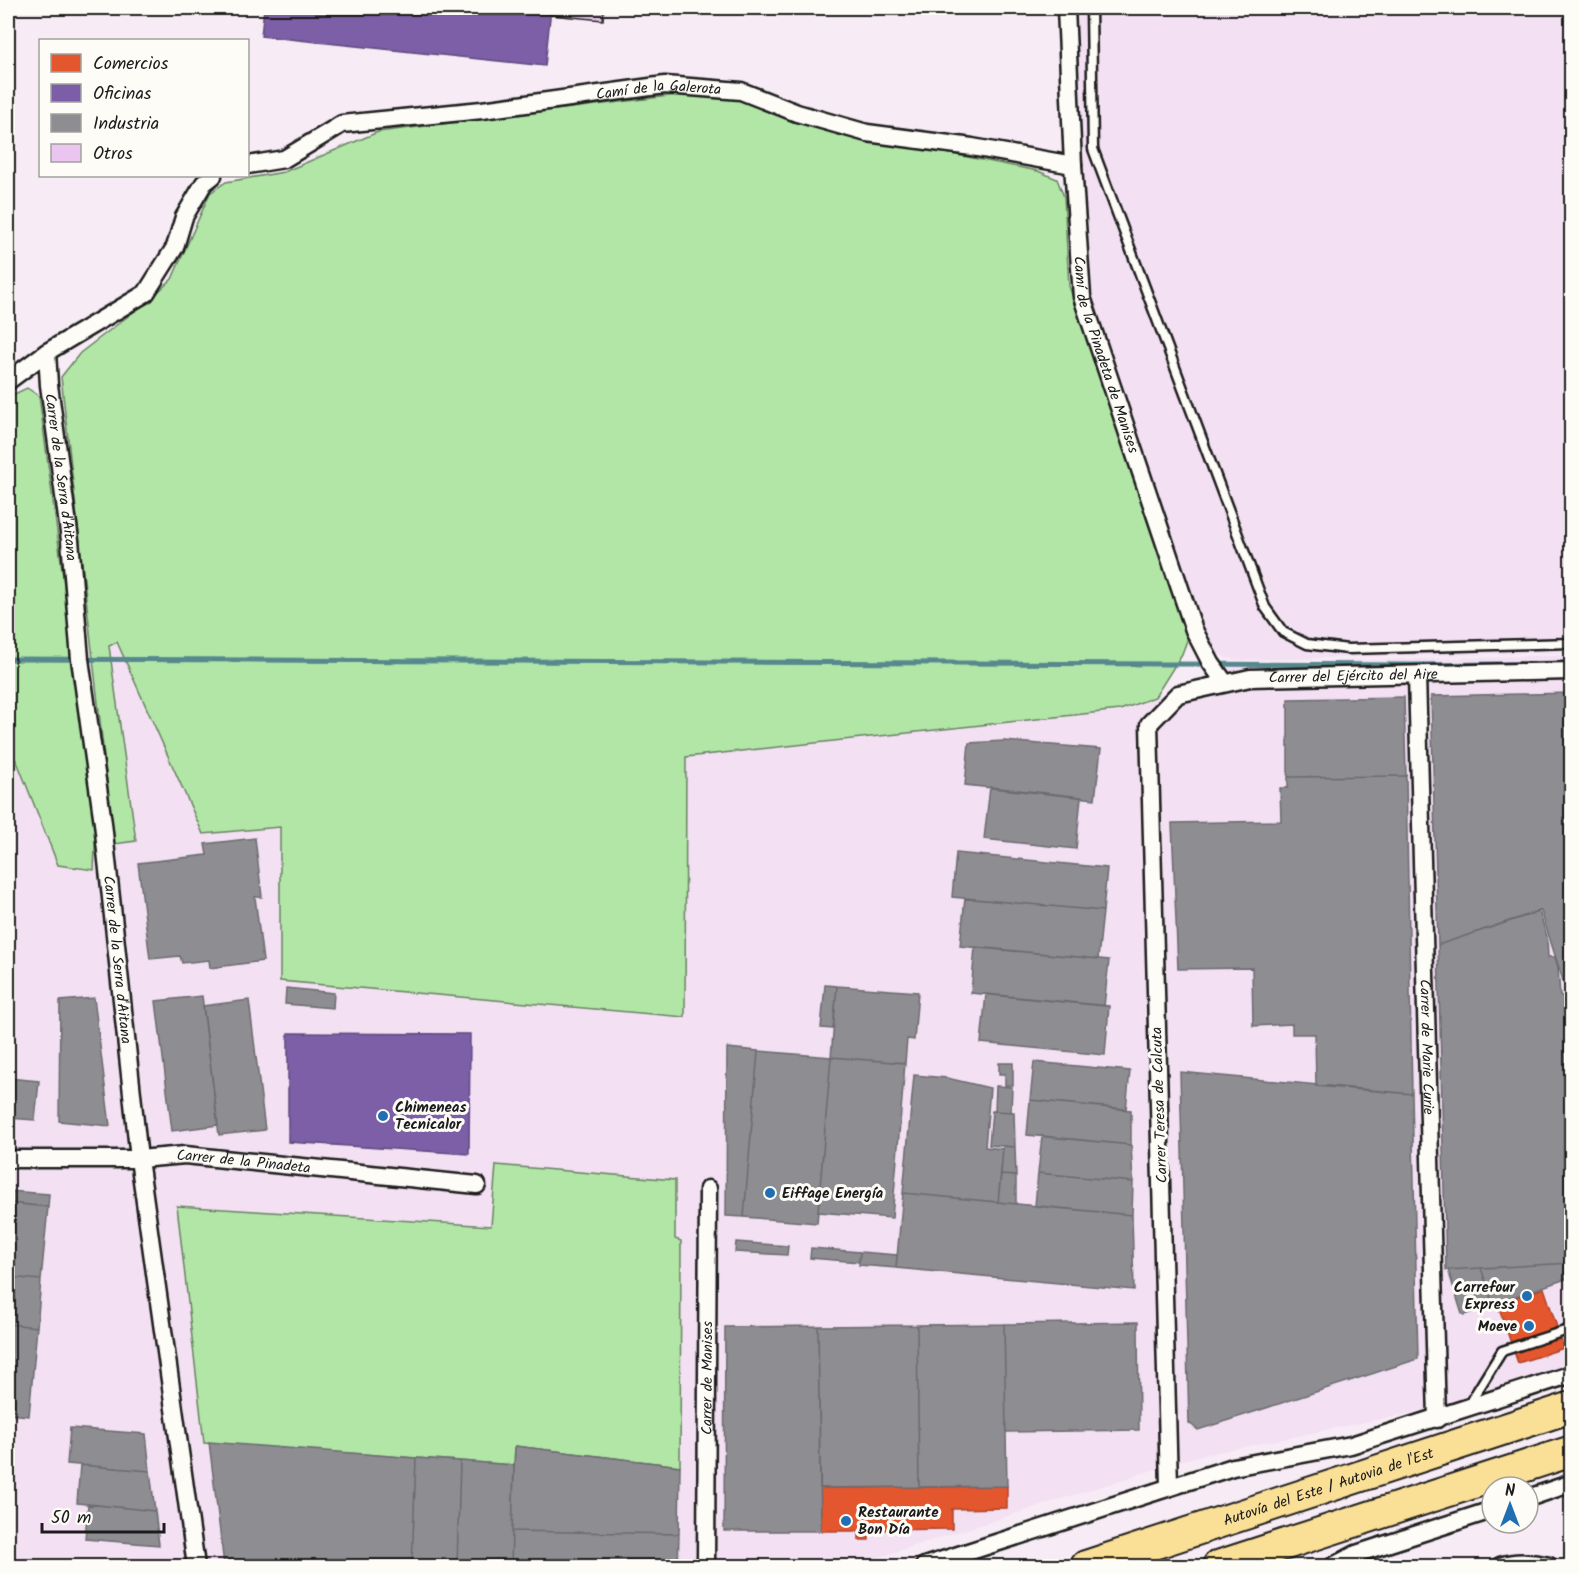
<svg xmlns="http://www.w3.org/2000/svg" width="1579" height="1574" font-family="Kalam,sans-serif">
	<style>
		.built { fill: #f3e0f3; fill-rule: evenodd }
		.green { fill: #b2e6a7; stroke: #678162; stroke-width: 1.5 }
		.shops { fill: #e4572e; stroke: #a84529; stroke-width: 1.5 }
		.offices { fill: #7b5ea7; stroke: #5e4a7d; stroke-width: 1.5 }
		.industry { fill: #8d8d92; stroke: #6b6b6f; stroke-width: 1.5 }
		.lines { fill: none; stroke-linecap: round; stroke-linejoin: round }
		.stream { stroke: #57888d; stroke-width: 5 }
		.building { fill: #eac5ef; stroke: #1c1c1c; stroke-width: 1.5 }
		.service-casing { stroke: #1c1c1c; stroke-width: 13 }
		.minor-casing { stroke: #1c1c1c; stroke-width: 21 }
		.motorway-casing { stroke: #1c1c1c; stroke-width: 34 }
		.service { stroke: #fdfcf7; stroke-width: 8 }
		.minor { stroke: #fdfcf7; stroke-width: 16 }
		.motorway { stroke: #fadf96; stroke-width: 30 }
		.poi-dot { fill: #1f6fb2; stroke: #fdfcf7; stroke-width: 2 }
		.labels { text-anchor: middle; stroke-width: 6; stroke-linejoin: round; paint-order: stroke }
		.street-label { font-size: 15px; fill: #1c1c1c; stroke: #fdfcf7 }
		.poi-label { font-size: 15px; font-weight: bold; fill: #1c1c1c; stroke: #fdfcf7; text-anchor: start }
	</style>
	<rect width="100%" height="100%" fill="#f7ecf5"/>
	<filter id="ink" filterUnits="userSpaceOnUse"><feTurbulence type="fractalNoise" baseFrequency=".0167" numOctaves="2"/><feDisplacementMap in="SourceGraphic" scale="12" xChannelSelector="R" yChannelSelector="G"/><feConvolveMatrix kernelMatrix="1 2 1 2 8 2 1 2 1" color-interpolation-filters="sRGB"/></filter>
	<g filter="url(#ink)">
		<path class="built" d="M1074 8H1571V652L1242 660 1226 658 1218 654 1207 637 1092 295 1080 133Z
			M118 642 203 834 280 827 685 1017 686 757 1120 710 1242 663 1571 655V1365L1455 1404 1194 1457 851 1566H8V747L18 764 96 825 114 844 136 841 109 645ZM496 1165 675 1180V1239L681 1241 680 1466 515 1446 514 1464 204 1443 177 1206 492 1226Z"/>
		<path class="green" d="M685 94 743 100 791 121 852 138 942 152 1038 171 1057 179 1064 197 1069 286 1189 635 1182 654 1155 697 1120 710 686 757 685 1017 280 981V827L203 834 117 642 109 646 136 841 114 844 61 377 80 353 149 300 172 279 210 193 226 182 284 172 378 132Z
			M27 388 39 396 96 825 94 870 58 865 18 764 8 747V397Z
			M496 1165 675 1180V1239L681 1241 680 1466 515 1446 514 1465 204 1443 177 1206 491 1226Z"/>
		<path class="shops" d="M1544 1288 1564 1348 1518 1363 1497 1303Z
			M1007 1486V1508L952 1509V1529L869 1530V1540H859V1531H821L820 1488Z"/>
		<path class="offices" d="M264 8H551L545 66 261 36Z
			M288 1033 470 1034 469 1154 288 1142Z"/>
		<path class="industry" d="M1572 693V1009L1541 911 1438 945 1431 696Z
			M1404 697 1406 776 1288 777V699Z
			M1004 741 1101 749 1095 799 965 785 969 743Z
			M1406 776 1412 1094 1316 1086 1315 1034H1292V1024L1253 1026 1252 968 1178 969 1172 823 1281 821 1280 788H1288V777Z
			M990 787 1081 797 1076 849 984 839Z
			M255 838 262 897H255L263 961 210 968 209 960 182 963 180 956 150 959 138 863 207 855 205 844Z
			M956 853 1107 868 1103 911 952 897Z
			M965 898 1103 911 1098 959 960 946Z
			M1539 911 1547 937 1548 957H1555L1558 967 1560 996H1565L1571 1018 1572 1263 1446 1270 1438 945Z
			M975 947 1109 960 1104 1006 971 993Z
			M825 985 837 986 833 1029 821 1028Z
			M837 986 918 992 914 1040 907 1039 905 1063 831 1057Z
			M286 988 334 993 333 1008 285 1004Z
			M986 994 1109 1006 1105 1055 981 1043Z
			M202 996 218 1125 172 1131 156 1001Z
			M94 998 110 1126 59 1121 60 1001Z
			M249 1000 265 1130 219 1135 203 1006Z
			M727 1048 758 1051 744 1217 726 1216Z
			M758 1051 831 1057 817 1223 744 1217Z
			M831 1057 905 1063 892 1218 818 1212Z
			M1034 1062 1130 1071 1126 1109 1030 1100Z
			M999 1063H1013V1085H1005V1074H999Z
			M1180 1072 1412 1094 1418 1359 1198 1430 1189 1423Z
			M914 1075 947 1078 990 1088 985 1147 1003 1149 998 1202 903 1193Z
			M8 1078 39 1081 35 1120 8 1118Z
			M996 1086 1012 1087 1011 1112 995 1111Z
			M1030 1100 1131 1110V1145L1027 1135Z
			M992 1111 1014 1112 1015 1147 989 1145Z
			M1042 1136 1131 1145 1133 1182 1038 1173Z
			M1003 1146 1015 1147 1016 1176 1001 1175Z
			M1038 1173 1133 1182 1132 1215 1035 1206Z
			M1001 1175 1016 1176V1204L998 1202Z
			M8 1191 49 1194 48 1207 8 1203Z
			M903 1193 1132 1215 1134 1290 896 1268Z
			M11 1203 48 1207 41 1280 8 1277V1236Z
			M736 1242 788 1246 787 1255 735 1252Z
			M811 1248 860 1252 859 1262 810 1258Z
			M860 1252 897 1255 896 1268 859 1265Z
			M1572 1263V1277L1493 1304 1481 1268Z
			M1481 1268 1493 1305 1464 1315 1462 1314 1448 1270Z
			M8 1277 41 1280 37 1327 8 1324Z
			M1138 1322 1139 1430 1006 1432 1004 1324Z
			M8 1324 37 1327 29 1416 8 1414Z
			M1004 1324 1007 1486 919 1487 917 1325Z
			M917 1325 919 1487 820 1488 818 1326Z
			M818 1326 821 1531H724L725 1327Z
			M70 1428 146 1434 150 1471 67 1464Z
			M209 1442 416 1458 412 1566 224 1565Z
			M515 1446 680 1466 679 1534 512 1531Z
			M416 1458 460 1461 457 1566H412Z
			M460 1461 514 1465 511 1566H457Z
			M80 1465 150 1471 155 1511 77 1503Z
			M88 1504 155 1511 159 1545 85 1539Z
			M512 1531 679 1534 678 1566H511Z"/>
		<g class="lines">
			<path class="stream" d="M8 659 1413 665 1572 663"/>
		</g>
		<path class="building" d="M551 8H604L603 20 551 15Z"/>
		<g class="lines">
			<g class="service-casing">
				<path id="service" d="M1091 8 1093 149 1265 607 1283 632 1307 644 1348 649 1572 643
					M1468 1406 1502 1351 1568 1330H1572"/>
			</g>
			<g class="minor-casing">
				<g id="minor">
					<path id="s1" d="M1066 8 1073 165 1082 297 1194 630 1211 663 1225 683"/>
					<path id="s2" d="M248 165 284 159 342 124 482 110 665 85 741 91 797 113 867 133 972 147 1073 165"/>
					<path id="s3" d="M47 352 49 385 70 540 80 659 103 823 139 1159 196 1566"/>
					<path d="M8 381 47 352 146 293 175 247 184 217 204 183 213 176"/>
					<path id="s4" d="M1417 675 1437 1419"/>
					<path id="s5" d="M8 1159H139L185 1155 477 1185"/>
					<path id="s6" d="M1169 1486 1149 724 1178 694 1250 678 1572 671"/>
					<path d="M1528 1498 1572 1483"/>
					<path id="s7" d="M706 1566 708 1189"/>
					<path d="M924 1566 1233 1467 1351 1445 1572 1374"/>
					<path d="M1333 1566 1356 1554 1492 1510"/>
					<path d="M1500 1566C1515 1561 1534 1562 1549 1566"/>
				</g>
			</g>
			<g class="motorway-casing">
				<g id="motorway">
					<path id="s8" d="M1086 1566 1572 1407"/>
					<path d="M1218 1566 1572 1451"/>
				</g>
			</g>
			<use href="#service" class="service"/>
			<use href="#minor" class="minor"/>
			<use href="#motorway" class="motorway"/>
		</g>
	</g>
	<g class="poi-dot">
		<circle cx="383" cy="1116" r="6"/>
		<circle cx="770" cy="1193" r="6"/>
		<circle cx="1527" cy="1296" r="6"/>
		<circle cx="1529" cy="1326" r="6"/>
		<circle cx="846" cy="1521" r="6"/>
	</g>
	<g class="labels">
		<g class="street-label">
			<text dy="5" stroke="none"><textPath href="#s2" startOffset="423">Camí de la Galerota</textPath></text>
			<text dy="5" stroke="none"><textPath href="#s1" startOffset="351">Camí de la Pinadeta de Manises</textPath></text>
			<text dy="5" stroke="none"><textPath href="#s3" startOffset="126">Carrer de la Serra d'Aitana</textPath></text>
			<text dy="5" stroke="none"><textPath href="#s6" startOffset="981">Carrer del Ejército del Aire</textPath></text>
			<text dy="5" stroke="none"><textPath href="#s3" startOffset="612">Carrer de la Serra d'Aitana</textPath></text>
			<text dy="5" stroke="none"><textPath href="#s4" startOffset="372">Carrer de Marie Curie</textPath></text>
			<text transform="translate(1159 1105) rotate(-92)" y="5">Carrer Teresa de Calcuta</text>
			<text dy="5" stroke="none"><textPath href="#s5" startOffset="236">Carrer de la Pinadeta</textPath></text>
			<text dy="5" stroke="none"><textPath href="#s7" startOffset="188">Carrer de Manises</textPath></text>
			<text dy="5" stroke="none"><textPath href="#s8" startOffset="255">Autovía del Este / Autovia de l'Est</textPath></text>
		</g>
		<g class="poi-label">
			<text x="395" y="1112">Chimeneas<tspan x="395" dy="17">Tecnicalor</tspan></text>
			<text x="782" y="1198">Eiffage Energía</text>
			<text x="1515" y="1292" text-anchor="end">Carrefour<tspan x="1515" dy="17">Express</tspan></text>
			<text x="1517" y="1331" text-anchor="end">Moeve</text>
			<text x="858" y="1517">Restaurante<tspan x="858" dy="17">Bon Día</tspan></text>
		</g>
	</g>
	<rect width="1579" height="1574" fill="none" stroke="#fdfcf7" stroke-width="30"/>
	<rect x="15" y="15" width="1549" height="1544" fill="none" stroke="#1c1c1c" stroke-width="2" filter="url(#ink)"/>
	<rect x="39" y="39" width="210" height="138" fill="#fdfcf7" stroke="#a3a29f" stroke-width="1.5"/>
	<rect x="51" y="54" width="30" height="18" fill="#e4572e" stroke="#a3a29f" stroke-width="1.5"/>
	<text x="93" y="69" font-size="18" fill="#1c1c1c">Comercios</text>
	<rect x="51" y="84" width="30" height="18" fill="#7b5ea7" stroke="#a3a29f" stroke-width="1.5"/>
	<text x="93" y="99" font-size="18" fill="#1c1c1c">Oficinas</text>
	<rect x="51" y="114" width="30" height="18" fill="#8d8d92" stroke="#a3a29f" stroke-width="1.5"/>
	<text x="93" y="129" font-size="18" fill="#1c1c1c">Industria</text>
	<rect x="51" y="144" width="30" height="18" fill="#eac5ef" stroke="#a3a29f" stroke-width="1.5"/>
	<text x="93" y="159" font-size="18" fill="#1c1c1c">Otros</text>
	<g transform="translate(1510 1505)"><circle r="28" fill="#fdfcf7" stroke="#a3a29f" stroke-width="1.5"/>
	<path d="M0-4.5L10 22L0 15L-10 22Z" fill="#1f6fb2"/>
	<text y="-9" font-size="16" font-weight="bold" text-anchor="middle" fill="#1c1c1c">N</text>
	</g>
	<path d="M42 1523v9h122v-9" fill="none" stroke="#1c1c1c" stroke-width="3"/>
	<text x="51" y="1523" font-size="18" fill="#1c1c1c" stroke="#fdfcf7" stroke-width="4.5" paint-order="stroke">50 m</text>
</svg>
